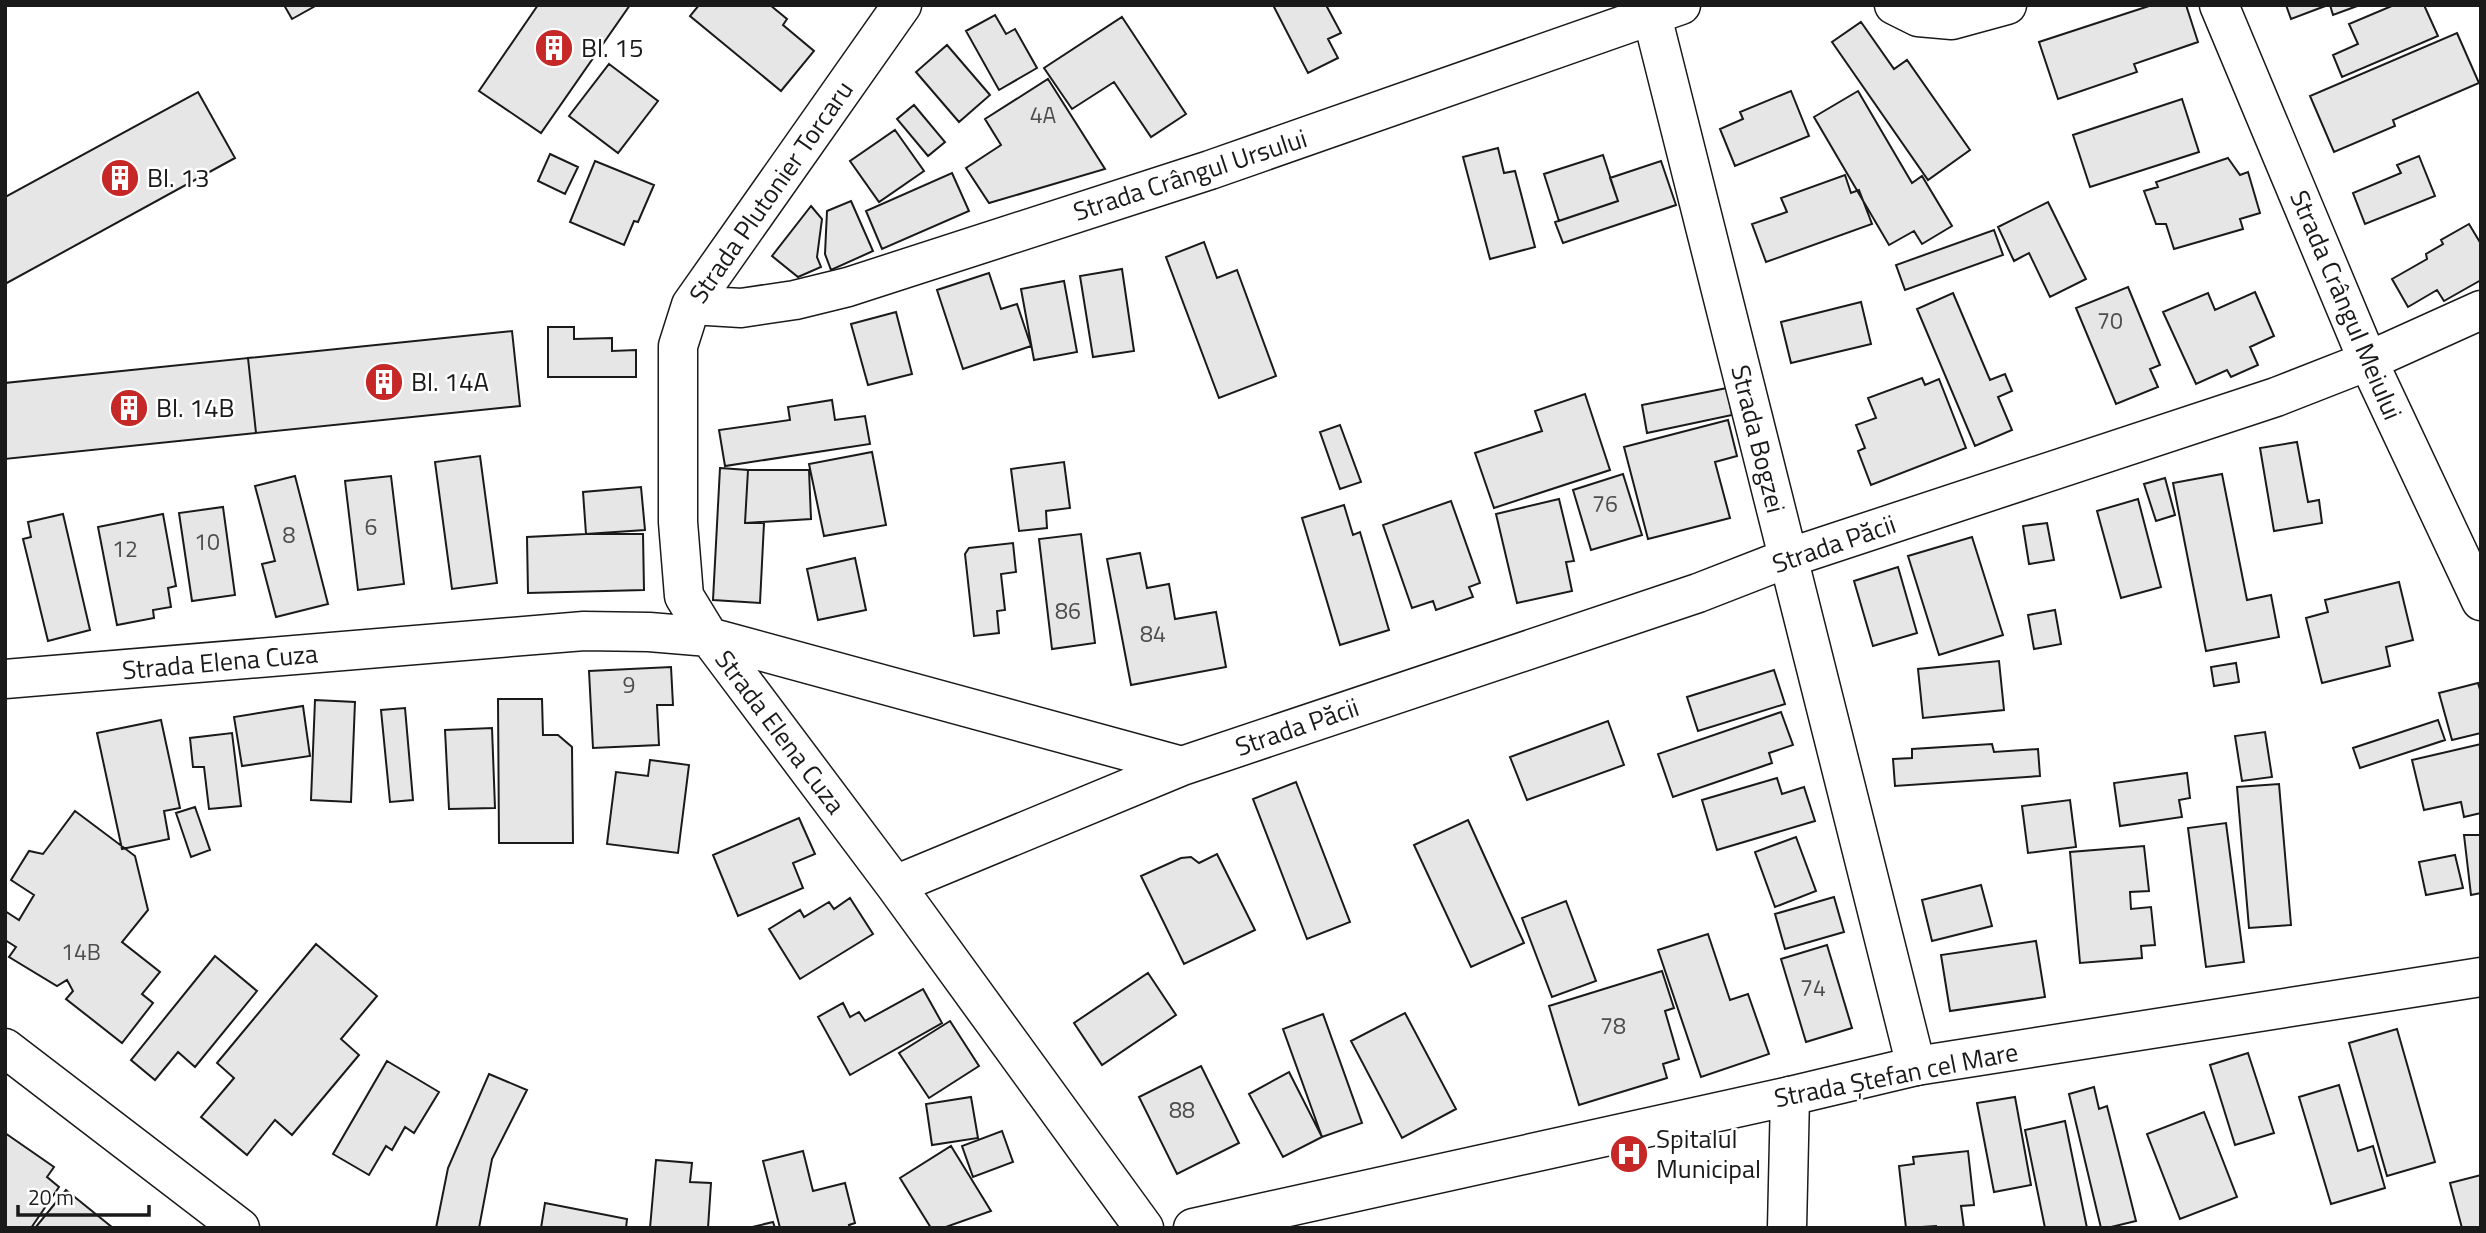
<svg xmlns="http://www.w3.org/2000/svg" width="2486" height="1233" font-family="'Titillium Web',sans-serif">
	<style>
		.building { fill: #e6e6e6; stroke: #1a1a1a; stroke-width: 2 }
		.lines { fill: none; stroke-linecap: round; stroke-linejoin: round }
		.street-casing { stroke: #1a1a1a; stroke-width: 41 }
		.secondary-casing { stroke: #1a1a1a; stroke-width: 41 }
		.street { stroke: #fff; stroke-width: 38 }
		.secondary { stroke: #fff; stroke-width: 38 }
		.labels { text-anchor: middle; stroke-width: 5; stroke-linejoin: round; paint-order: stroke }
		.number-label { font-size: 23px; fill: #4d4d4d }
		.poi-label { font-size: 26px; fill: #1a1a1a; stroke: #fff; text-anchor: start }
		.street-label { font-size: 26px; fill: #1a1a1a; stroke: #fff }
	</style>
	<rect width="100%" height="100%" fill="#fff"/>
	<path class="building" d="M284 5H317L292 19Z
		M538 5H630L541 133 479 91Z
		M699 5H770L787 19 783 25 814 51 781 91 690 16Z
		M1273 5H1326L1341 33 1328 39 1338 58 1308 73Z
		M2152 5H2186L2198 42 2134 64 2137 72 2058 99 2039 42Z
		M2286 5H2328L2291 19Z
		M2330 5H2360L2333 15Z
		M2394 5H2424L2438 36 2342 77 2333 55 2358 44 2349 24Z
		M995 15 1006 34 1015 29 1037 68 999 90 966 31Z
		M1122 17 1186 114 1151 137 1114 82 1072 109 1044 68Z
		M1861 22 1894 69 1907 60 1970 150 1928 180 1832 42Z
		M2457 33 2479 83 2393 120 2395 126 2334 152 2310 96Z
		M947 45 990 95 959 122 916 72Z
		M609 64 658 101 618 153 569 116Z
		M1048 79 1105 169 989 203 966 168 1001 145 985 119Z
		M1791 91 1809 136 1735 166 1720 129 1743 119 1740 112Z
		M1858 91 1912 183 1922 176 1952 226 1922 244 1914 231 1889 245 1814 117Z
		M198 92 235 158 5 284V197Z
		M2182 99 2199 152 2090 187 2073 135Z
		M914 105 945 142 928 156 897 119Z
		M895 130 924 171 879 202 850 161Z
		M1498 148 1504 173 1515 171 1535 247 1490 259 1463 157Z
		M550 154 578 167 565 194 538 181Z
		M1603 155 1618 201 1559 221 1544 174Z
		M2419 156 2435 196 2365 224 2353 193 2401 173 2397 165Z
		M2228 158 2240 175 2248 172 2260 213 2240 219 2243 229 2174 249 2166 224H2156L2144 191 2158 187 2156 182Z
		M595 161 654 185 638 222 634 221 624 245 570 222Z
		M1661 161 1676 205 1563 243 1555 222 1618 201 1610 178Z
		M952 173 969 211 882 249 866 211Z
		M1845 175 1851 193 1859 190 1872 224 1766 262 1752 224 1787 212 1781 198Z
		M851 201 873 251 831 270 825 254 827 211Z
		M2048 202 2086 279 2050 297 2029 253 2014 261 1998 227Z
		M811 206 822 219 817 257 821 267 798 277 772 256Z
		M2469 224 2481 244V280L2444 301 2437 290 2408 307 2392 279 2427 259 2426 254 2443 244 2441 240Z
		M1994 230 2003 255 1905 290 1896 265Z
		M1204 242 1217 278 1237 270 1276 376 1219 398 1166 257Z
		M1122 269 1134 351 1093 357 1080 276Z
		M989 273 1001 309 1017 304 1031 346 963 369 937 290Z
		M1064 281 1077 352 1034 360 1021 289Z
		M2128 287 2160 365 2150 369 2158 387 2116 404 2076 308Z
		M2255 292 2274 336 2250 347 2258 365 2231 377 2227 370 2196 384 2163 312 2208 293 2215 310Z
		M1953 293 1990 380 2005 374 2012 391 1998 397 2012 430 1975 446 1917 309Z
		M1861 302 1871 344 1791 363 1781 322Z
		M896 312 912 374 868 385 851 324Z
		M548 327H574V339L612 338V351L636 350V377H548Z
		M512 331 520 406 256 433 248 358Z
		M248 358 256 433 5 459V383Z
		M1922 378 1925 385 1939 379 1966 448 1871 485 1858 451 1865 448 1856 425 1876 418 1868 398Z
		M1727 388 1732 415 1647 433 1642 405Z
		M1585 394 1610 470 1494 508 1475 453 1542 431 1535 411Z
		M832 400 835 420 865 416 870 444 725 466 719 430 790 420 788 407Z
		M1728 420 1737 456 1715 462 1730 518 1648 539 1624 447Z
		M1340 425 1361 482 1340 489 1320 432Z
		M2297 442 2308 502 2319 500 2322 523 2274 531 2260 448Z
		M872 452 886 525 824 536 809 464Z
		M480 456 497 583 452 589 435 462Z
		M1064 462 1070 508 1046 511 1047 528 1019 531 1011 469Z
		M720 468 748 470 745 523H764L760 603 713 600Z
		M748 470H809L811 519 745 523Z
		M1623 474 1642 535 1591 550 1573 490Z
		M2222 474 2247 600 2271 595 2279 637 2206 651 2173 483Z
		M295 476 328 604 276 617 262 564 275 561 255 486Z
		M391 476 404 584 358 590 345 481Z
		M2165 478 2175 515 2156 521 2144 484Z
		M641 487 645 530 586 534 583 492Z
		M1559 499 1574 561 1566 562 1572 591 1517 603 1496 514Z
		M2138 499 2161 587 2121 598 2097 511Z
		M1451 501 1480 583 1469 587 1473 597 1436 610 1433 601 1412 608 1383 525Z
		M1344 505 1353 535 1360 532 1389 630 1340 645 1302 518Z
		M223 507 235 595 192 601 179 513Z
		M63 514 90 630 48 641 23 539 31 537 28 522Z
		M163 514 176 586 168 588 171 607 153 610 154 618 117 625 98 527Z
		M2047 523 2054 560 2029 564 2023 526Z
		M586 534H643L644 590 528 593 527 537Z
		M1081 534 1095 643 1052 649 1039 539Z
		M1972 537 2003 635 1939 655 1908 556Z
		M1013 543 1016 572 1001 574 1005 610 997 611 999 633 974 636 965 554 969 548Z
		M1140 553 1147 588 1169 584 1175 619 1216 612 1226 667 1131 685 1107 559Z
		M855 558 866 610 818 620 807 569Z
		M1898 567 1917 633 1873 646 1854 581Z
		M2399 582 2413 640 2386 647 2390 666 2322 683 2306 618 2328 612 2325 600Z
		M2055 610 2061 644 2034 649 2028 615Z
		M1999 661 2004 710 1923 718 1918 669Z
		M2236 663 2239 682 2214 686 2211 667Z
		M671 667 673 705H657L659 745 593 748 589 671Z
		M1774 670 1785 704 1698 731 1687 697Z
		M2478 683 2481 693V733L2452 740 2439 693Z
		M498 699H542L543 735H558L572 747 573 843H499Z
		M315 700 355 702 351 802 311 800Z
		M303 706 310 756 242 766 234 717Z
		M405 708 413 800 390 802 381 710Z
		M1781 712 1793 745 1769 753 1772 763 1673 797 1658 754Z
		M161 720 180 808 164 811 169 839 122 849 97 733Z
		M2438 720 2445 740 2360 768 2353 748Z
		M1608 721 1624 765 1527 800 1510 757Z
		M492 728 495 808 449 809 445 730Z
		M2265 732 2272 777 2242 781 2235 736Z
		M232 733 241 806 209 809 204 767H193L190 738Z
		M1992 744 1994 752 2038 749 2040 776 1895 786 1893 759 1912 758V749Z
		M2481 744V813L2464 817 2461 802 2424 810 2412 760Z
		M650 760 689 765 678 853 607 844 616 772 648 776Z
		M2187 773 2190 798 2179 800 2182 817 2120 826 2114 783Z
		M1777 778 1782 794 1804 787 1815 821 1717 850 1702 800Z
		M1296 782 1350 922 1307 939 1253 799Z
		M2279 784 2291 925 2249 928 2237 787Z
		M2070 800 2076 847 2028 853 2022 806Z
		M195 807 210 850 191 857 176 813Z
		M75 811 135 856 148 910 122 942 160 972 142 994 153 1003 122 1043 66 999 73 991 67 980 57 986 9 957 16 947 5 940V911L19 920 34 895 11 880 29 851 43 854Z
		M799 818 815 854 793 863 803 888 738 916 713 855Z
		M1468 820 1524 943 1471 967 1414 845Z
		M2226 823 2244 962 2206 967 2188 828Z
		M2464 835H2481V893L2471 895Z
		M1796 837 1816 891 1775 907 1755 852Z
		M2144 846 2149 891 2130 892 2131 909 2151 907 2155 945 2141 946 2142 958 2080 963 2070 852Z
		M1217 854 1255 930 1184 964 1141 876 1181 858 1191 857 1199 863Z
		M2455 855 2463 888 2426 895 2419 862Z
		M1981 885 1992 926 1932 941 1922 900Z
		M1834 897 1844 932 1785 949 1775 914Z
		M850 898 873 934 800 979 769 929 800 910 804 917 829 902 834 909Z
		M1566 901 1596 981 1552 997 1522 918Z
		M1708 934 1730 1000 1748 994 1769 1054 1701 1077 1658 950Z
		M2036 941 2045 997 1950 1011 1941 955Z
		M316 944 377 996 341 1039 359 1055 292 1135 275 1120 247 1155 201 1117 234 1078 217 1063Z
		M1827 945 1852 1028 1806 1042 1781 959Z
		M215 956 257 991 195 1067 178 1052 155 1080 131 1060Z
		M1662 971 1674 1008 1665 1011 1679 1059 1663 1064 1667 1078 1579 1105 1549 1006Z
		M1148 973 1176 1015 1102 1065 1074 1023Z
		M923 989 942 1023 850 1075 818 1017 843 1003 850 1017 859 1012 865 1021Z
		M1405 1013 1456 1109 1402 1138 1351 1041Z
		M1323 1014 1362 1123 1322 1137 1283 1029Z
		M950 1021 979 1066 929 1098 899 1053Z
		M2397 1029 2435 1162 2387 1176 2349 1043Z
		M2248 1053 2274 1133 2235 1145 2210 1065Z
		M387 1061 439 1092 414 1133 405 1127 392 1150 386 1146 369 1175 333 1154Z
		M1201 1066 1239 1143 1177 1174 1139 1097Z
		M1289 1072 1322 1137 1283 1157 1249 1094Z
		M489 1074 527 1090 492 1159 479 1228H436L448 1168Z
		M2339 1085 2358 1151 2373 1146 2385 1188 2331 1204 2299 1097Z
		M2094 1087 2099 1109 2107 1106 2136 1221 2107 1228H2101L2069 1094Z
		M971 1097 978 1138 932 1145 926 1104Z
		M2015 1097 2031 1185 1994 1192 1977 1103Z
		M2204 1112 2237 1197 2180 1219 2147 1134Z
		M2065 1121 2087 1228H2045L2025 1130Z
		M1002 1131 1013 1162 973 1177 962 1146Z
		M5 1133 54 1167 47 1177 59 1187 31 1228H5Z
		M951 1146 991 1211 943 1228H931L900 1178Z
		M803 1151 813 1191 845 1183 855 1223 849 1225 850 1228H780L763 1161Z
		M1968 1151 1974 1205 1961 1206 1964 1228H1936V1226L1906 1228 1899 1166 1914 1164 1913 1157Z
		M656 1160 692 1163 690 1182 711 1183 708 1228H650Z
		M2481 1175V1228H2462L2450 1183Z
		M66 1190 113 1228H35Z
		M545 1203 627 1219 626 1228H541Z
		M773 1222 775 1228H748Z"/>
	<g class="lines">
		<g class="street-casing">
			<path id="street" d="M902 5 691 305 678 346V522L684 596 709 637 1182 766
				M1894 5 1918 17 1952 20 2007 5
				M1652 16 1916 1066
				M691 305 741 308 795 300 848 287 1210 170 1681 5
				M5 679 584 631 649 632 709 637 895 885 1144 1228
				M895 885 1182 766 1698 593 1788 558 2276 397 2368 361 2481 310
				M1787 1228 1790 1096"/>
		</g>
		<g class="secondary-casing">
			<path id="secondary" d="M2219 5 2368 361 2481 601
				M5 1048 240 1228
				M1193 1228 1790 1096 1916 1066 2481 977"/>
		</g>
		<use href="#street" class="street"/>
		<use href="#secondary" class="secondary"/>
	</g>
	<defs>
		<g id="building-disc" transform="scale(2.0125)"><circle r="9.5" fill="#c62828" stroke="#fff"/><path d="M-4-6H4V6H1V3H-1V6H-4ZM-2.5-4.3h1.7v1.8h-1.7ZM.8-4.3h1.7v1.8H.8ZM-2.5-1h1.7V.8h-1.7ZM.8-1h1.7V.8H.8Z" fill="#fff"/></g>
		<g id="hospital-disc" transform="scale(2.0125)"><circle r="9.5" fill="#c62828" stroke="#fff"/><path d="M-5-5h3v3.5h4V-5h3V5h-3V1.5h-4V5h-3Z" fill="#fff"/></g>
	</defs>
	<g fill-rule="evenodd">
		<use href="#building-disc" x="554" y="48"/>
		<use href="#building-disc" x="120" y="178"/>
		<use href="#building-disc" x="384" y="382"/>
		<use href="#building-disc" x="129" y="408"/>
		<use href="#hospital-disc" x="1629" y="1154"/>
	</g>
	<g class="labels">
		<g class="number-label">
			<text x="1043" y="123">4A</text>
			<text x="2110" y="329">70</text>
			<text x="1605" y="512">76</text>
			<text x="371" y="535">6</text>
			<text x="289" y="543">8</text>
			<text x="207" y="550">10</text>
			<text x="125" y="557">12</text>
			<text x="1068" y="619">86</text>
			<text x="1153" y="642">84</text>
			<text x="629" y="693">9</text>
			<text x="81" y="960">14B</text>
			<text x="1813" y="996">74</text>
			<text x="1613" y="1034">78</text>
			<text x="1182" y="1118">88</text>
		</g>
		<g class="poi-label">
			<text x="581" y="57">Bl. 15</text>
			<text x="147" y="187">Bl. 13</text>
			<text x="411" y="391">Bl. 14A</text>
			<text x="156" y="417">Bl. 14B</text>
			<text x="1656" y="1148">Spitalul<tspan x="1656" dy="30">Municipal</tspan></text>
		</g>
		<g class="street-label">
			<text transform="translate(1190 175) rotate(-18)" y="9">Strada Crângul Ursului</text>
			<text transform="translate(771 192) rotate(-55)" y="9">Strada Plutonier Torcaru</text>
			<text transform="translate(2346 305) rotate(67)" y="9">Strada Crângul Meiului</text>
			<text transform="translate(1758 439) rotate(76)" y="9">Strada Bogzei</text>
			<text transform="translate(1834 544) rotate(-19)" y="9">Strada Păcii</text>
			<text transform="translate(220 662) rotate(-5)" y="9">Strada Elena Cuza</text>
			<text transform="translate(1297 727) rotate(-19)" y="9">Strada Păcii</text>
			<text transform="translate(780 732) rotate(53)" y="9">Strada Elena Cuza</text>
			<text transform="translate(1896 1075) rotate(-11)" y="9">Strada Ștefan cel Mare</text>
		</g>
	</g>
	<rect width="2486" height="1233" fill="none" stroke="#1a1a1a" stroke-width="14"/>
	<path d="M18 1205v10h131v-10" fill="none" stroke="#1a1a1a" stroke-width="3.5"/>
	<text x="28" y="1205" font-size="21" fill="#1a1a1a" stroke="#ffffff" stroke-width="5" paint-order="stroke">20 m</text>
</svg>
